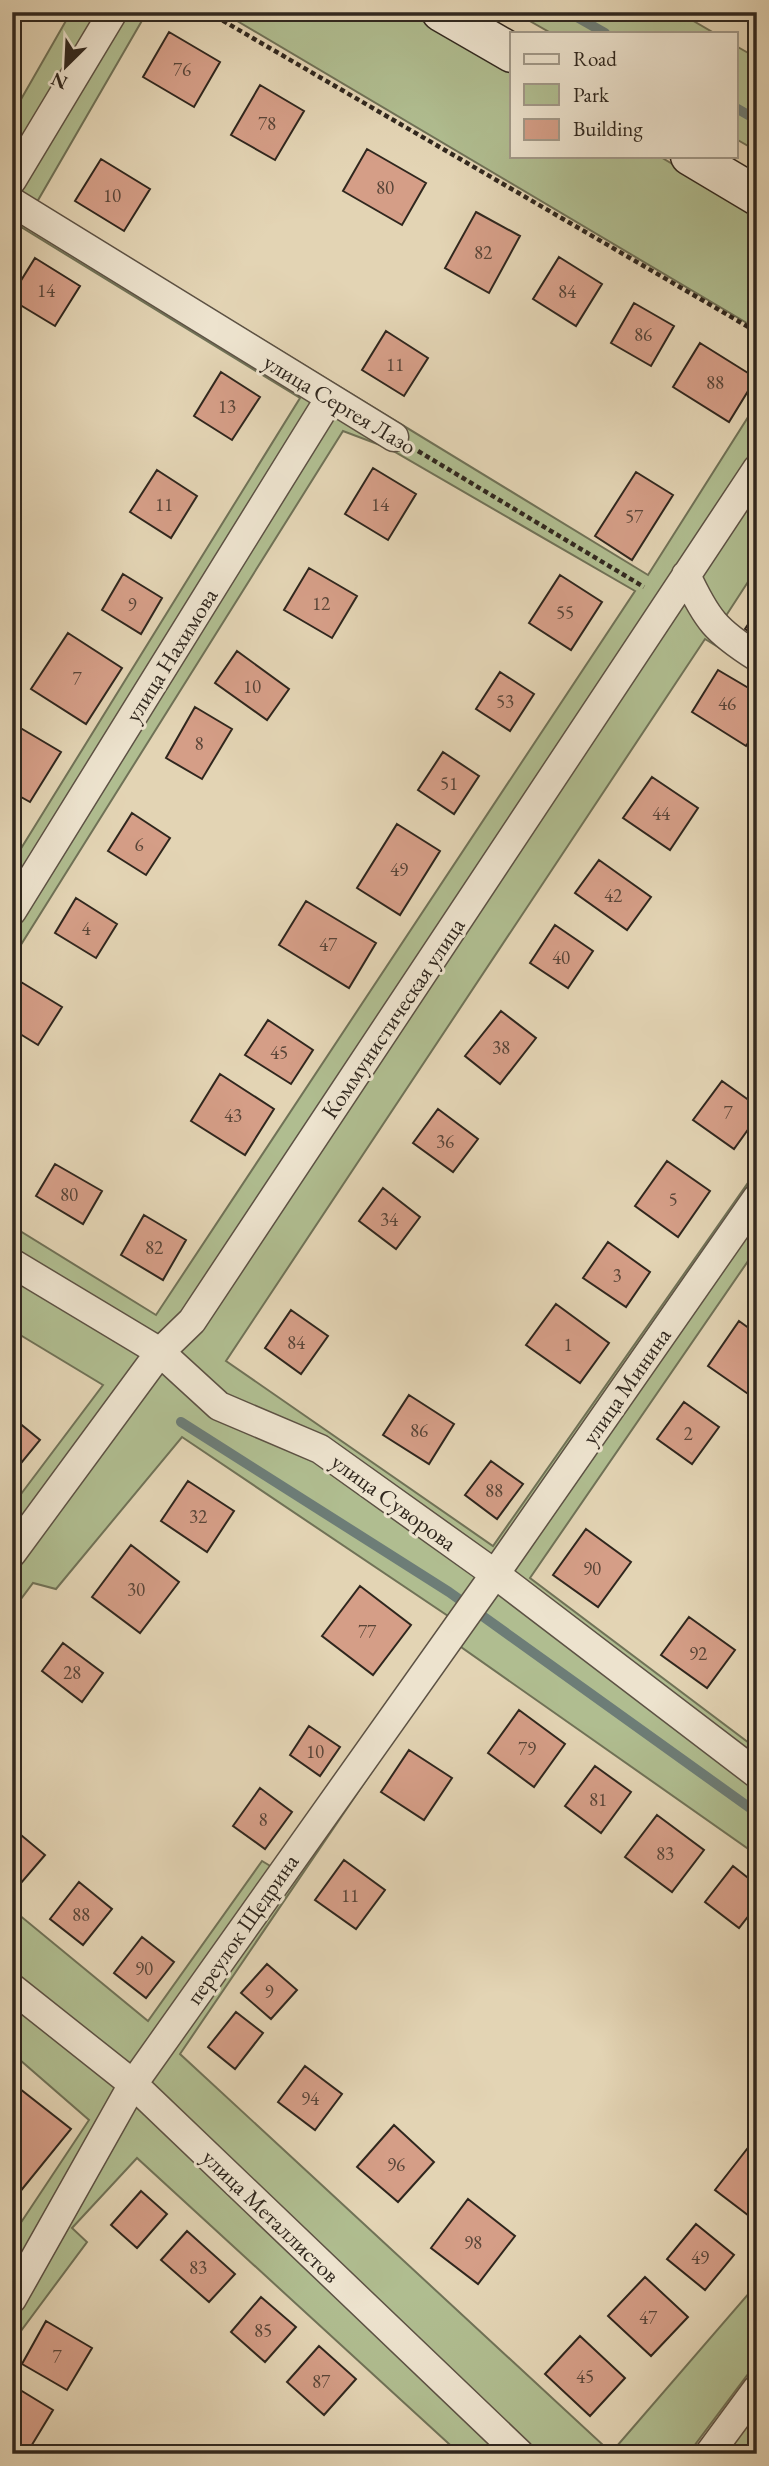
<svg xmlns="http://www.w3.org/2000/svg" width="769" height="2466" font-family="'EB Garamond',serif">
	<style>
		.green { fill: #b0bd90; stroke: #707257; stroke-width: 2 }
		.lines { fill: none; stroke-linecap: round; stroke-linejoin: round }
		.stream { stroke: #6d7d77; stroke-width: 10 }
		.building { fill: #d59e87; stroke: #30271e; stroke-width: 2 }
		.minor-casing { stroke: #5d5244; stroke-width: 31 }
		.secondary-casing { stroke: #30271e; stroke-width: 41 }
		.path { stroke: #30271e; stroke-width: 4.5; stroke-dasharray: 5 3.5; stroke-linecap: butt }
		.minor { stroke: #ede3ce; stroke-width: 28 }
		.secondary { stroke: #ede3ce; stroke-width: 38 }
		.labels { text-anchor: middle; stroke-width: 6; stroke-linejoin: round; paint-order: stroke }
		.number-label { font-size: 19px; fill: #594538 }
		.street-label { font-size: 23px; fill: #30271e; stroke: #ede3ce }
	</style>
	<rect width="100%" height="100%" fill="#e3d4b4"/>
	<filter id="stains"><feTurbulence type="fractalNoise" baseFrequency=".00286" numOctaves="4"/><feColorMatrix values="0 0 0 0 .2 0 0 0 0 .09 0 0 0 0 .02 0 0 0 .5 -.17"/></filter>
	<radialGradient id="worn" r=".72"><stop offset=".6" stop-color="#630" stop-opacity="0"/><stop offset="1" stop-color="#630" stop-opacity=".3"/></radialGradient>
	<path class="green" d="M71 12H104L12 166V115Z
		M124 12H147L37 202 648 575 757 403V455L184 1315 158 1341 12 1252V1226L156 1315 635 591 388 448 343 431 12 959V922L331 407 15 195Z
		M222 12H407L512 72V156H659L757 215V329Z
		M514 12H678L714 33H551Z
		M736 46 757 58V151L736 139Z
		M12 210 322 401 12 900V863L300 398 21 227 12 241Z
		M757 480V568L720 625 697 571Z
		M683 596 757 666V671L705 639 226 1361 493 1546 757 1170V1187L493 1563 222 1399 172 1352Z
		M757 1212V1248L530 1578 757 1749V1765L506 1575Z
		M12 1276 147 1357 12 1540V1506L103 1385 12 1330Z
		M157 1363 313 1455 479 1574 133 2074 12 1978V1909L148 2021 262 1861 272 1867 448 1616 182 1437 56 1589 33 1583 12 1611V1566Z
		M496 1588 757 1786V1855L458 1645 180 2054 603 2445 595 2454H536L142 2081Z
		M12 1998 125 2088 12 2286V2236L89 2120 12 2053Z
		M131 2093 504 2454H460L137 2158 72 2228 87 2242 12 2343V2309Z
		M757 2284V2362L688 2454H610Z
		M757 2413V2454H726Z"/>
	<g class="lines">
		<path class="stream" d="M568 12 605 33
			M736 108 757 120
			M181 1422 449 1592 757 1813"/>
	</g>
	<path class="building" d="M48 12H66L62 20Z
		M735 12H751L748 19Z
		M169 32 220 62 194 107 143 77Z
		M260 85 304 111 275 160 231 135Z
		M367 149 426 183 402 225 343 191Z
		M101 159 150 189 124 231 75 201Z
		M476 212 520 236 489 293 445 268Z
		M559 257 602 284 576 326 533 299Z
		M35 258 80 286 55 326 12 300V295Z
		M634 303 674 326 651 366 611 343Z
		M386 331 428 358 404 396 362 370Z
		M700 343 756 378 729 422 673 387Z
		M221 372 260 397 232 440 194 416Z
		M373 468 416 494 388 540 345 514Z
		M157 470 197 496 171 538 130 512Z
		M636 472 673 495 632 560 595 536Z
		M309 568 357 596 332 638 284 610Z
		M123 574 162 598 141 634 102 610Z
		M560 575 602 602 571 650 529 623Z
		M757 611V636L745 629Z
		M68 633 122 668 86 724 31 689Z
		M237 651 289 689 267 720 215 683Z
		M718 670 757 693V729L746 746 692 712Z
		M500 672 534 694 510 731 476 709Z
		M195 707 232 729 202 779 166 758Z
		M12 723 61 752 30 802 12 792Z
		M443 752 479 776 454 814 418 790Z
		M652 777 698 808 670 850 623 818Z
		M132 813 170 838 146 875 108 851Z
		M397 824 440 851 400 915 357 888Z
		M599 860 651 897 627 930 575 893Z
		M76 898 117 924 96 958 55 933Z
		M306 901 376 943 349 988 279 945Z
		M555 925 593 951 568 988 530 963Z
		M21 982 62 1007 38 1045 12 1029V997Z
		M501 1011 536 1038 500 1084 465 1056Z
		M268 1020 313 1050 291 1084 245 1055Z
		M220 1074 274 1109 245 1155 191 1121Z
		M722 1081 757 1106V1117L734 1149 693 1120Z
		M438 1109 478 1139 453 1172 413 1143Z
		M667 1161 710 1191 678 1237 635 1206Z
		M55 1164 102 1191 83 1224 36 1196Z
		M383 1188 420 1217 396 1249 359 1221Z
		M144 1215 186 1240 163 1280 121 1255Z
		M608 1242 650 1272 626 1307 583 1278Z
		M556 1304 609 1343 580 1383 526 1345Z
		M291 1310 328 1336 301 1374 265 1348Z
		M739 1321 757 1334V1388L751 1396 708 1366Z
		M409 1395 454 1424 429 1464 383 1435Z
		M684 1402 719 1427 692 1464 657 1439Z
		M12 1417 40 1440 13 1473H12Z
		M491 1461 523 1484 497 1519 465 1495Z
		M188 1481 234 1511 207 1552 161 1521Z
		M586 1529 631 1562 598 1607 553 1575Z
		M131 1545 179 1582 140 1633 92 1597Z
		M360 1586 411 1625 373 1675 322 1636Z
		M689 1617 735 1650 707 1688 661 1655Z
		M63 1643 103 1673 82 1702 42 1671Z
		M519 1710 565 1744 534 1787 488 1753Z
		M309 1726 340 1747 320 1776 290 1755Z
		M409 1750 452 1778 424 1820 381 1792Z
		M595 1766 631 1792 601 1833 565 1806Z
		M260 1788 292 1812 265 1849 233 1826Z
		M657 1815 704 1850 672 1892 625 1857Z
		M15 1830 45 1855 15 1890 12 1888Z
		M344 1860 385 1890 356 1929 315 1900Z
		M733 1866 757 1885V1905L739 1928 705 1902Z
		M79 1882 112 1909 83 1945 50 1919Z
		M142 1937 174 1962 146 1998 114 1973Z
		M267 1964 297 1990 271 2019 241 1993Z
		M236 2012 263 2033 235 2069 208 2047Z
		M305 2066 342 2094 315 2130 278 2102Z
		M15 2085 71 2129 19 2193 12 2187V2089Z
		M394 2125 434 2162 398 2202 357 2167Z
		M754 2140 757 2142V2222L715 2190Z
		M141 2191 167 2214 137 2248 111 2225Z
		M468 2199 515 2236 478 2284 431 2248Z
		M696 2224 734 2255 705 2290 667 2259Z
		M187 2231 235 2274 209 2302 161 2260Z
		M645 2277 688 2317 651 2356 608 2316Z
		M261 2297 296 2327 265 2362 231 2332Z
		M46 2321 92 2348 67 2390 22 2364Z
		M580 2336 625 2378 590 2416 545 2374Z
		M319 2346 356 2379 324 2415 287 2382Z
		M12 2385 53 2410 27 2453 12 2445Z"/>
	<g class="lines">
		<g class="minor-casing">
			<path id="minor" d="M12 180 113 12
				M12 202 394 437
				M686 575C707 620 716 631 757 657
				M12 911 330 398
				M12 1263 160 1352 219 1406 320 1449 495 1574 757 1774
				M12 1553 160 1352 192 1321 757 469
				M12 1988 133 2084 520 2454
				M12 2299 133 2084 495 1574 757 1198
				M709 2454 757 2389"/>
		</g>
		<g class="secondary-casing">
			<path id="secondary" d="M441 12 512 53
				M690 156 757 196"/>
		</g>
		<path class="path" d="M208 12 757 332
			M418 451 644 587"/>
		<use href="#minor" class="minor"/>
		<use href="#secondary" class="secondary"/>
	</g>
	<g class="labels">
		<g class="number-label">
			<text x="182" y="76">76</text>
			<text x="267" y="130">78</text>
			<text x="385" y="194">80</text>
			<text x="112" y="202">10</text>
			<text x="483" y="259">82</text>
			<text x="46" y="297">14</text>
			<text x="567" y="298">84</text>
			<text x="643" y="341">86</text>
			<text x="395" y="371">11</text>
			<text x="715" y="389">88</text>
			<text x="227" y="413">13</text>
			<text x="164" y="511">11</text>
			<text x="380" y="511">14</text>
			<text x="634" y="523">57</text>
			<text x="321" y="610">12</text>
			<text x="132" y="611">9</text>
			<text x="565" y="619">55</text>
			<text x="77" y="685">7</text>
			<text x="252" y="693">10</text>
			<text x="505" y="708">53</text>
			<text x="727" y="710">46</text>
			<text x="199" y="750">8</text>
			<text x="449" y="790">51</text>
			<text x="661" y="820">44</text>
			<text x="139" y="851">6</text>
			<text x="399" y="876">49</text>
			<text x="613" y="902">42</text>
			<text x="86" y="935">4</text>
			<text x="328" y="951">47</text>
			<text x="561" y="964">40</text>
			<text x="501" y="1054">38</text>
			<text x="279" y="1059">45</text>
			<text x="728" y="1119">7</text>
			<text x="233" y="1122">43</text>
			<text x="445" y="1148">36</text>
			<text x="69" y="1201">80</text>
			<text x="673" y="1206">5</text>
			<text x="389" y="1226">34</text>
			<text x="154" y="1254">82</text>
			<text x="617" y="1282">3</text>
			<text x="296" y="1349">84</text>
			<text x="568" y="1351">1</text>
			<text x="419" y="1437">86</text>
			<text x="688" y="1440">2</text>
			<text x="494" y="1497">88</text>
			<text x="198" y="1523">32</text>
			<text x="592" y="1575">90</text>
			<text x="136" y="1596">30</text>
			<text x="367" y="1638">77</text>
			<text x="698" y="1660">92</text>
			<text x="72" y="1679">28</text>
			<text x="527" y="1755">79</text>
			<text x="315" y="1758">10</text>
			<text x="598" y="1806">81</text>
			<text x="263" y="1826">8</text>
			<text x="665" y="1860">83</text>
			<text x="350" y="1902">11</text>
			<text x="81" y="1921">88</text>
			<text x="144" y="1975">90</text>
			<text x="269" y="1998">9</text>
			<text x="310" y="2105">94</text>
			<text x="396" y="2171">96</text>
			<text x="473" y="2249">98</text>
			<text x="700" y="2264">49</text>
			<text x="198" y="2274">83</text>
			<text x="648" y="2324">47</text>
			<text x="263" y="2337">85</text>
			<text x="57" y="2363">7</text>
			<text x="585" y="2383">45</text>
			<text x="321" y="2388">87</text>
		</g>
		<g class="street-label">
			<text transform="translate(340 404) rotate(31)" y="8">улица Сергея Лазо</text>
			<text transform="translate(171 655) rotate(-58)" y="8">улица Нахимова</text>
			<text transform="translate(393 1018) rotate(-56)" y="8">Коммунистическая улица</text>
			<text transform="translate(626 1386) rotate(-55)" y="8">улица Минина</text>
			<text transform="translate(394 1502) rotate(36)" y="8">улица Суворова</text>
			<text transform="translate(242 1929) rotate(-55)" y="8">переулок Щедрина</text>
			<text transform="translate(271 2216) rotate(44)" y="8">улица Металлистов</text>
		</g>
	</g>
	<rect width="769" height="2466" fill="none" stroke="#e3d4b4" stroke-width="42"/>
	<rect x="14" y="14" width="741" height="2438" fill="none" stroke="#30271e" stroke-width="3.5"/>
	<rect x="21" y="21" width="727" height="2424" fill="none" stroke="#30271e" stroke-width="2"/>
	<rect x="510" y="32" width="228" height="126" fill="#ede3ce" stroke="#a19888" stroke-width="2"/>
	<rect x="524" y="54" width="35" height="10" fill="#ede3ce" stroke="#a19888" stroke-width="2"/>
	<text x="573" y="66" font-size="21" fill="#30271e">Road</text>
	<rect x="524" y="84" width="35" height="21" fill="#b0bd90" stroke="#a19888" stroke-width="2"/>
	<text x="573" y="102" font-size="21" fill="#30271e">Park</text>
	<rect x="524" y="119" width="35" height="21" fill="#d59e87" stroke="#a19888" stroke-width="2"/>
	<text x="573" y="136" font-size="21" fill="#30271e">Building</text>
	<g transform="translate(66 66) rotate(204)" stroke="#ede3ce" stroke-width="5" paint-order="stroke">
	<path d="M0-5L12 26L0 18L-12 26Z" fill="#30271e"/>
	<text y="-10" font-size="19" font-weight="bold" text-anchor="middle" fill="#30271e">N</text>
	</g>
	<rect width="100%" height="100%" filter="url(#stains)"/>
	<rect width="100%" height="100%" fill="url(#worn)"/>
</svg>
